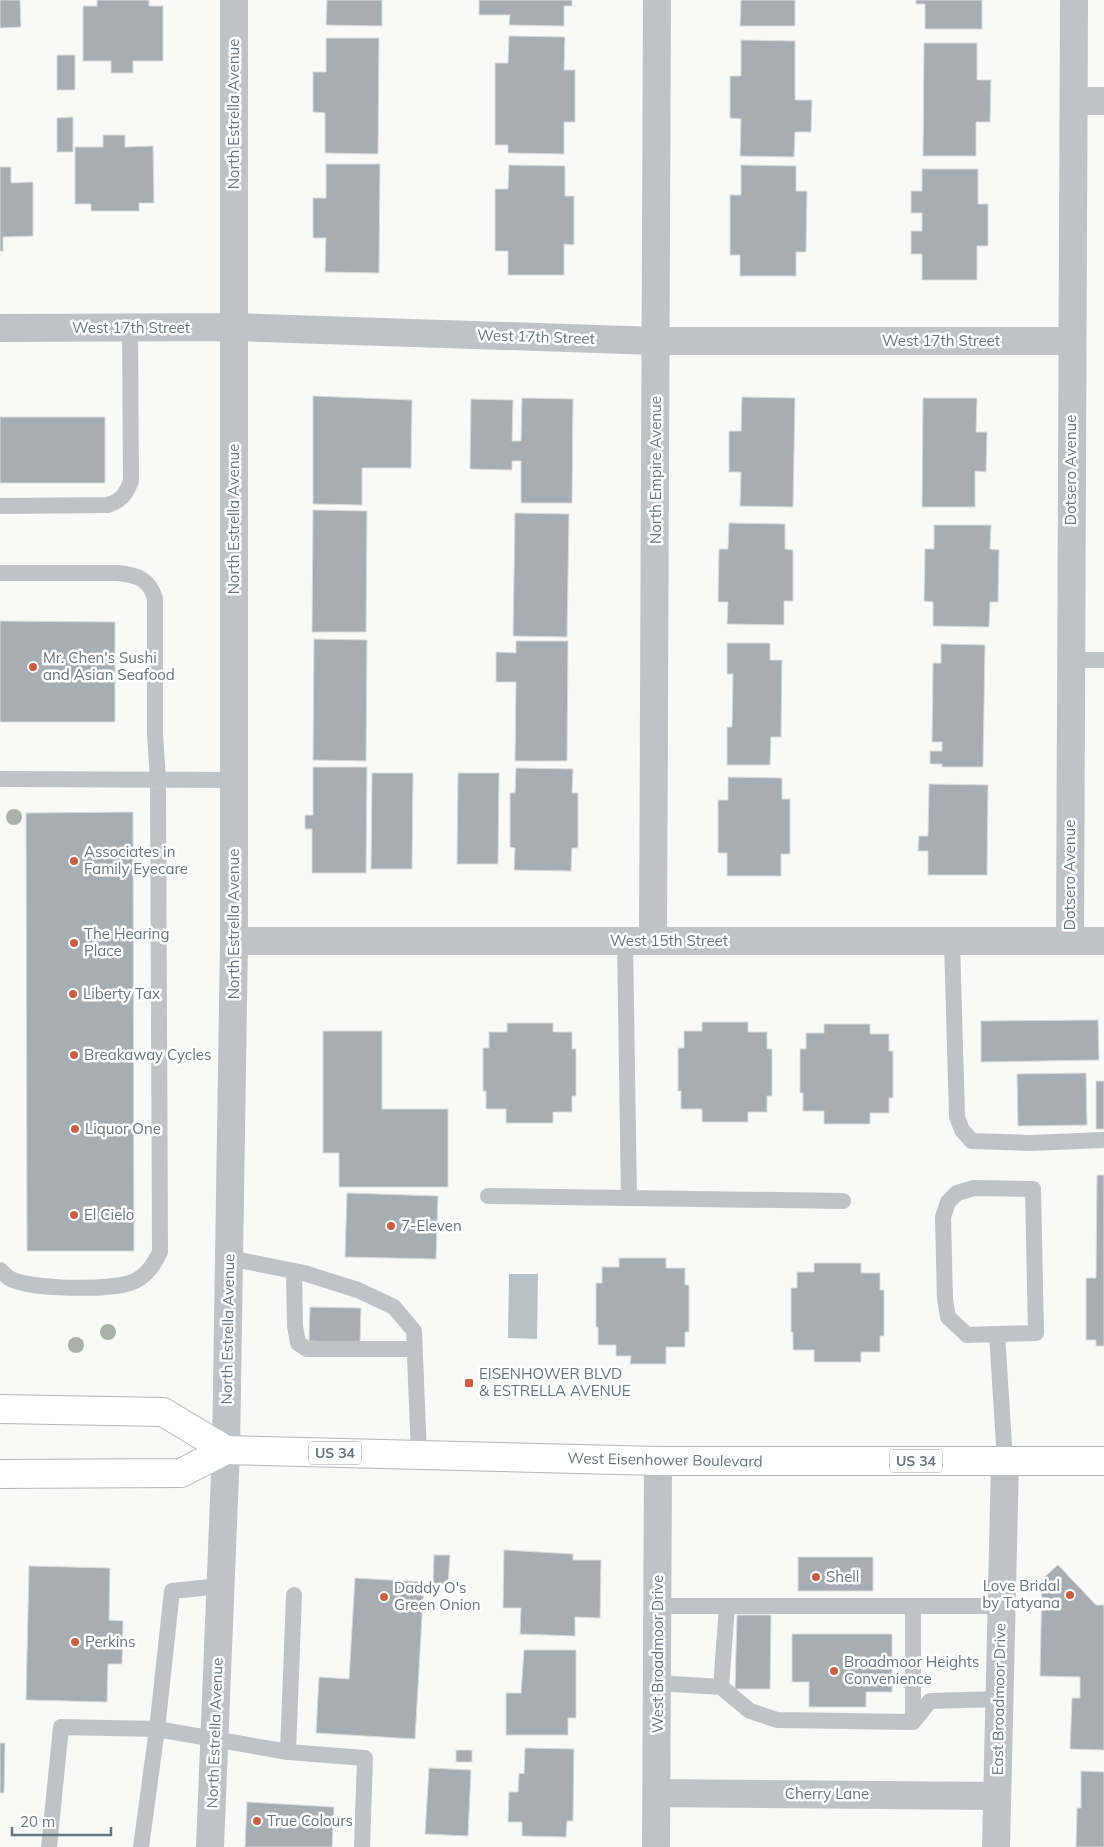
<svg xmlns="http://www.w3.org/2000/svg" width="1104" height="1847" font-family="Mulish,sans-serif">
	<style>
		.water { fill: #b8c2c6 }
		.building { fill: #a7aeb3; stroke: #dbdbd9 }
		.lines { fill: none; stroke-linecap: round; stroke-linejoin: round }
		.trunk-casing { stroke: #b3b6b9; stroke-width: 30 }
		.service { stroke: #bfc3c6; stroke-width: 16 }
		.minor { stroke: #bfc3c6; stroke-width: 28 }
		.trunk { stroke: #fff; stroke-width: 28 }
		.tree { fill: #aab2a7 }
		.poi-dot { fill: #ce5e42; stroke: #fff; stroke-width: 2 }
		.labels { text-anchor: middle; stroke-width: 5; stroke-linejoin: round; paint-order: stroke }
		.shield { fill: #fff; stroke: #959ea5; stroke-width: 1 }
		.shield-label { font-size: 14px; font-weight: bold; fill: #67757e }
		.street-label { font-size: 15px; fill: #67757e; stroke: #fff }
		.poi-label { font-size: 15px; fill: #67757e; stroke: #fff; text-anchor: start }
	</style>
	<rect width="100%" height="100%" fill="#f9f9f7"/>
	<path class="water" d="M509 1274H538L537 1339 508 1338Z"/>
	<path class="building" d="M0 0H20L21 27 0 28Z
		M97 0H149V6H163V61H133V73H111V61H83V6H97Z
		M327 0H382V26L326 25Z
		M479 0H572V6H564V26L509 25 510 15H479Z
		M741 0H795V26H740Z
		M916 0H982V29H925V4H916Z
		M509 36 565 37 564 70H575V122H564V154L508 153V145H495V63H508Z
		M326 38H379L378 154 325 153V113L313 112V72H326Z
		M741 40 795 41V100H812L811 132H795L794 157 740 156 741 119 730 118V76H741Z
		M924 43H977V80H991L990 122H976V156H923Z
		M57 55H75V90H57Z
		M73 117V152H57V118Z
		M103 135H125V147L153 146 154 203H139V211H91V204H75V147H103Z
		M326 164H380L379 273 325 272 326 238H313V198H326Z
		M509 165 565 166V196H574V245L564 244V275H508V251H495V189H508Z
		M741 165 796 166V191H807L806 252H796V276H740V255H730V195H741Z
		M0 167H11V183L33 182V236L3 237V251H0Z
		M922 169H978V204H988V246H977V280H922V254H911V231H922V213H911V191H922Z
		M313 396 412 400 411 468H362V505L313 504Z
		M742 397 795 398 793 507 740 506 741 472H729V431H741Z
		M522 398 573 399 572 503H521V461H512V470L470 469 471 399 513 400 512 441H521Z
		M923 398H977L976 432H987L986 472 975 471V507H922Z
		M0 417H105V483H0Z
		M313 510 367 511 366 632H312Z
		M515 513 569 514 567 637 513 636Z
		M729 523 785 524V549L793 550V601H784V625L727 624 728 602H718L719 549H728Z
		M934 525H991L990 549 999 550 998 602H990L989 627 933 626V602L924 601 925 549H934Z
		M0 621 115 622V722H0Z
		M314 639 367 640 366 761 313 760Z
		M516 641H568L567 761H515L516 682H496V652L516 653Z
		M727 643H770V660H782L781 737H771L770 765H727V727H732L733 674H727Z
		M941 644 985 645 983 767H942V764H930V751H942V742H932L933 663H941Z
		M313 767H367L366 873H312V829H305V815H313Z
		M516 768 573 769 572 793H578V848H572L571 871 514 870 515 848 510 847V793H515Z
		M372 773H413L412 869H371Z
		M458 773H499L498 864H457Z
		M728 777 782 778V799H790V854H781V876H727V853H718V800H728Z
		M929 784 988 785 987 875H928V851H918L919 836H928Z
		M133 812 134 1251H27L26 813Z
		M1098 1020 1099 1060 981 1062V1021Z
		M702 1022H748V1032H767V1049H772V1096H767V1112H748V1122H702V1109H681V1091H678V1048H684V1031H702Z
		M507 1023H553V1032H572V1049H576V1096H572V1112H553V1123H506V1109H486V1091H483V1048H489V1032H507Z
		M824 1024H870V1034H889V1051H893V1098H889V1113H870V1124H824V1111H803V1093H800V1049H806V1033H824Z
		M323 1031H382V1109H448V1187H339V1153H323Z
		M1086 1073 1087 1125 1018 1126 1017 1074Z
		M1096 1081H1104V1129H1096Z
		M1097 1175H1104V1346H1096V1340H1086V1278H1096Z
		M347 1193 438 1196 436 1259 345 1257Z
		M619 1258H666V1268H685V1285H689V1332H685V1347H666V1364H630L631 1356H616V1345H598V1327H596V1283H602V1267H619Z
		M814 1263H861V1273H880V1290H884V1336H880V1352H861V1362H814V1350H793V1332H791V1288H797V1272H814Z
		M310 1307 361 1308 360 1343 309 1341Z
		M504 1550 573 1554V1560H601L600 1618 575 1617V1636L520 1634 521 1608H503Z
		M434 1555H450L448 1584H433Z
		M798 1557H873V1591H798Z
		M1058 1565 1096 1605H1104V1750L1070 1749 1072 1698H1080V1677L1040 1676 1042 1579Z
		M29 1566 110 1568 109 1620 123 1621 122 1664H108L107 1702 26 1700Z
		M355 1578 424 1582 415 1739 316 1733 319 1677 349 1679Z
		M737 1615H771L770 1689H735Z
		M792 1634H892V1692H866V1707H809V1682H792Z
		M524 1650H576V1718H568V1735H506V1693H521Z
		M0 1743H5L4 1793H0Z
		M525 1748 574 1749 573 1821H567L566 1837 522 1836V1822H508L509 1792H518L519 1773 524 1774Z
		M456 1750H472V1762H456Z
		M429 1768 471 1770 468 1836 425 1834Z
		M1081 1771 1104 1772V1847H1076L1077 1808H1081Z
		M247 1802 334 1807 332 1847H245Z"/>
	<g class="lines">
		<g class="trunk-casing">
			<path id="trunk" d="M0 1409 163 1412 226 1450
				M0 1474 181 1473 226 1450 658 1461H1104"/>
		</g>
		<path class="service" d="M0 506 108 505C122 500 126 494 131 481L130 327
			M0 573H118C137 575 150 579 155 599V735L158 779 160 1252C155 1263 147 1275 135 1281 115 1291 28 1290 9 1278 6 1276 3 1273 0 1270
			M1071 660H1104
			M0 779 234 780
			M625 941 629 1198
			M952 941 957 1117 962 1130 972 1141 1030 1143 1104 1140
			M488 1196 843 1201
			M229 1258 304 1273 358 1290 394 1307 414 1331 419 1455
			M294 1271 295 1326 298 1343 307 1349H415
			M997 1334 967 1335 948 1317 945 1299 943 1217 948 1202 957 1193 974 1188 1033 1189 1036 1333 997 1334 1005 1461
			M658 1606H1001
			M913 1606V1722
			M657 1683 721 1687 750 1711 777 1720 913 1722 930 1701 999 1699
			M721 1687 727 1606
			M288 1752 365 1758 362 1847
			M49 1847 61 1727 157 1729 288 1752 294 1595
			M141 1847 157 1729 172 1591 221 1586"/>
		<path class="minor" d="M1074 101H1104
			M0 328 234 327 657 341H1071
			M234 941H1104
			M653 941 657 0
			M1070 941 1074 0
			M657 1793 997 1796
			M210 1847 226 1450 234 941V0
			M656 1847 658 1461
			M996 1847 1005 1461"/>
		<use href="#trunk" class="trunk"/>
	</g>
	<g class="tree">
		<circle cx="14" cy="817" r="8"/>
		<circle cx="108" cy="1332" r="8"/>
		<circle cx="76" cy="1345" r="8"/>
	</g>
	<g class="poi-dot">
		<circle cx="33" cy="667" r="5"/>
		<circle cx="74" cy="861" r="5"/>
		<circle cx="74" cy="943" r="5"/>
		<circle cx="73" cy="994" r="5"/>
		<circle cx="74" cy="1055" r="5"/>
		<circle cx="75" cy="1129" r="5"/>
		<circle cx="74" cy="1215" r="5"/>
		<circle cx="391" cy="1226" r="5"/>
		<rect x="464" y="1378" width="10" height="10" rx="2.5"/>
		<circle cx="816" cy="1577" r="5"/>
		<circle cx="1070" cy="1595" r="5"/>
		<circle cx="384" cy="1597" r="5"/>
		<circle cx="75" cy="1642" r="5"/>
		<circle cx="834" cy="1671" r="5"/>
		<circle cx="257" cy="1821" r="5"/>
	</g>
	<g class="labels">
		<g class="shield">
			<rect x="309" y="1441.5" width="52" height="23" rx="4"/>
			<rect x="890" y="1449.5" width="52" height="23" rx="4"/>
		</g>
		<g class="shield-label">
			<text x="335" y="1458">US 34</text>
			<text x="916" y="1466">US 34</text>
		</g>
		<g class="street-label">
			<text transform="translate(234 114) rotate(-90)" y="5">North Estrella Avenue</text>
			<text x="131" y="333">West 17th Street</text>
			<text transform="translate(536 337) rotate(2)" y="5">West 17th Street</text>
			<text x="941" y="346">West 17th Street</text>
			<text transform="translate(656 470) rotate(-90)" y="5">North Empire Avenue</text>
			<text transform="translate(1071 470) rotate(-90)" y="5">Dotsero Avenue</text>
			<text transform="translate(234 519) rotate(-90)" y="5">North Estrella Avenue</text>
			<text transform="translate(1070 875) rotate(-90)" y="5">Dotsero Avenue</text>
			<text transform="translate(234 924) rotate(-90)" y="5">North Estrella Avenue</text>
			<text x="669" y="946">West 15th Street</text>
			<text transform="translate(228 1329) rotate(-89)" y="5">North Estrella Avenue</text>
			<text transform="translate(665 1460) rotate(1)" y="5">West Eisenhower Boulevard</text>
			<text transform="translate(658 1654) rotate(-90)" y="5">West Broadmoor Drive</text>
			<text transform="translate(999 1699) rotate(-89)" y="5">East Broadmoor Drive</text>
			<text transform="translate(215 1733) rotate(-88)" y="5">North Estrella Avenue</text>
			<text x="827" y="1799">Cherry Lane</text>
		</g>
		<g class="poi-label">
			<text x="43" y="663">Mr. Chen's Sushi<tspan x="43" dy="17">and Asian Seafood</tspan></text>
			<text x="84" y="857">Associates in<tspan x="84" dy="17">Family Eyecare</tspan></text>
			<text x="84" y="939">The Hearing<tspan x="84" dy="17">Place</tspan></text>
			<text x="83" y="999">Liberty Tax</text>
			<text x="84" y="1060">Breakaway Cycles</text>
			<text x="85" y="1134">Liquor One</text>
			<text x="84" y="1220">El Cielo</text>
			<text x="401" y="1231">7-Eleven</text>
			<text x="479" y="1379">EISENHOWER BLVD<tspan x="479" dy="17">&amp; ESTRELLA AVENUE</tspan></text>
			<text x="826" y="1582">Shell</text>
			<text x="1060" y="1591" text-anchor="end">Love Bridal<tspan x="1060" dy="17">by Tatyana</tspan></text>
			<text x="394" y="1593">Daddy O's<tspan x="394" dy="17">Green Onion</tspan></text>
			<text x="85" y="1647">Perkins</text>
			<text x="844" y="1667">Broadmoor Heights<tspan x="844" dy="17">Convenience</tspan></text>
			<text x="267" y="1826">True Colours</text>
		</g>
	</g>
	<path d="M12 1827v8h99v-8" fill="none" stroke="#67757e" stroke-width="2.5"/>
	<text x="20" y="1827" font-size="15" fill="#67757e" stroke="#ffffff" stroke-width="4" paint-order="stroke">20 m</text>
</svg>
